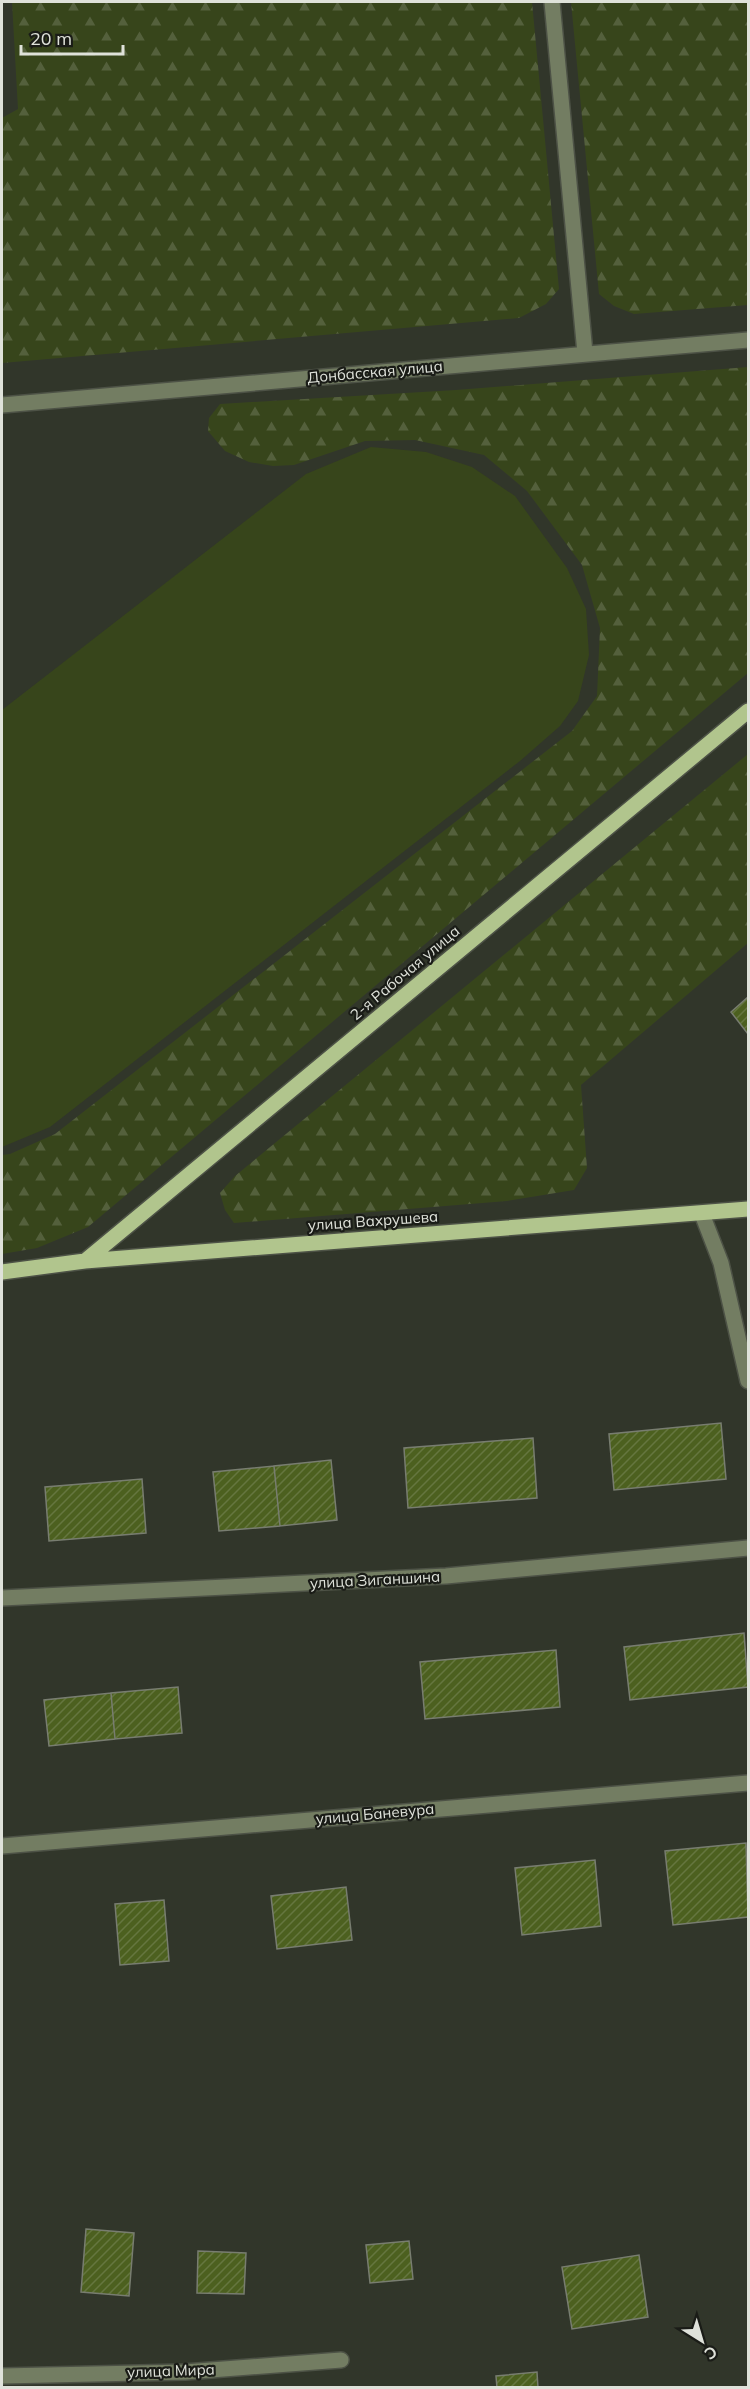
<svg xmlns="http://www.w3.org/2000/svg" width="750" height="2389" font-family="Mulish,sans-serif">
	<style>
		.forest { fill: url(#forest-firs) }
		.garden { fill: #37451b }
		.building { fill: url(#building-hatch); stroke: #787d70; stroke-width: 1.5 }
		.lines { fill: none; stroke-linecap: round; stroke-linejoin: round }
		.minor-casing { stroke: #4d5246; stroke-width: 18 }
		.major-casing { stroke: #4d5246; stroke-width: 18 }
		.minor { stroke: #737d62; stroke-width: 15 }
		.major { stroke: #b1c58d; stroke-width: 15 }
		.labels { text-anchor: middle; stroke-width: 4.5; stroke-linejoin: round; paint-order: stroke }
		.street-label { font-size: 15px; fill: #dfe2da; stroke: #1a1c17 }
	</style>
	<defs>
		<pattern id="forest-firs" width="22" height="20" patternUnits="userSpaceOnUse" patternTransform="scale(1.5)"><rect width="22" height="20" fill="#37451b"/><path d="M5 1l3.5 6h-7zM16 11l3.5 6h-7z" fill="#54603c"/></pattern>
		<pattern id="building-hatch" width="6" height="6" patternUnits="userSpaceOnUse" patternTransform="scale(1.5)"><rect width="6" height="6" fill="#4c601f"/><path d="M-1 1l2-2M0 6l6-6M5 7l2-2" fill="none" stroke="#65763f"/></pattern>
	</defs>
	<rect width="100%" height="100%" fill="#31362a"/>
	<path class="forest" d="M12 2H532L559 289 546 304 519 318 2 363V118L18 109Z
		M571 2H748V305L634 314 614 306 599 294Z
		M748 367V673L88 1227 37 1248 2 1254V1155L10 1154 55 1134 572 731 597 696 600 628 582 565 527 491 484 455 415 440 365 441 294 465 273 466 249 462 225 451 208 431 209 418 220 404 456 390Z
		M748 754V943L581 1085 587 1168 574 1190 507 1201 234 1223 225 1210 220 1193 235 1176Z"/>
	<path class="garden" d="M371 447 426 452 472 467 515 496 567 568 586 609 589 655 578 701 560 726 520 761 50 1127 2 1147V710L306 474Z"/>
	<path class="building" d="M748 997V1034L731 1012Z
		M721 1423 726 1479 614 1490 609 1434Z
		M533 1438 537 1498 408 1508 404 1448Z
		M331 1460 337 1520 280 1526 274 1466Z
		M274 1466 280 1526 219 1531 213 1472Z
		M142 1479 146 1533 49 1541 45 1487Z
		M744 1633 748 1687 630 1700 624 1647Z
		M556 1650 560 1707 425 1719 420 1662Z
		M178 1687 182 1733 115 1739 111 1693Z
		M111 1693 115 1739 49 1746 44 1700Z
		M746 1843 748 1917 673 1925 665 1851Z
		M595 1860 601 1926 522 1935 515 1868Z
		M346 1887 352 1940 277 1949 271 1896Z
		M164 1900 169 1961 120 1965 115 1904Z
		M86 2229 134 2233 129 2296 81 2292Z
		M409 2241 413 2279 370 2283 366 2245Z
		M198 2251 246 2253 244 2294 197 2293Z
		M639 2255 648 2317 572 2329 562 2267Z
		M537 2372 538 2388H497L496 2376Z"/>
	<g class="lines">
		<g class="minor-casing">
			<path id="minor" d="M552 2 585 353
				M2 405 748 340
				M702 1214 721 1263 748 1381
				M2 1598 446 1576 748 1548
				M2 1846 748 1783
				M2 2376 185 2372 341 2360"/>
		</g>
		<g class="major-casing">
			<path id="major" d="M85 1261 748 711
				M2 1272 85 1261 748 1209"/>
		</g>
		<use href="#minor" class="minor"/>
		<use href="#major" class="major"/>
	</g>
	<g class="labels">
		<g class="street-label">
			<text transform="translate(375 372) rotate(-5)" y="5">Донбасская улица</text>
			<text transform="translate(405 973) rotate(-40)" y="5">2-я Рабочая улица</text>
			<text transform="translate(373 1221) rotate(-4)" y="5">улица Вахрушева</text>
			<text transform="translate(375 1580) rotate(-3)" y="5">улица Зиганшина</text>
			<text transform="translate(375 1814) rotate(-5)" y="5">улица Баневура</text>
			<text transform="translate(171 2371) rotate(-2)" y="5">улица Мира</text>
		</g>
	</g>
	<rect width="750" height="2389" fill="none" stroke="#dfe2da" stroke-width="6"/>
	<g transform="translate(702 2341) rotate(143)" stroke="#1a1c17" stroke-width="4.5" paint-order="stroke">
	<path d="M0-4.5L10 22L0 15L-10 22Z" fill="#dfe2da"/>
	<text y="-9" font-size="16" font-weight="bold" text-anchor="middle" fill="#dfe2da">С</text>
	</g>
	<path d="M21 45v9h102v-9" fill="none" stroke="#dfe2da" stroke-width="3"/>
	<text x="30" y="45" font-size="18" fill="#dfe2da" stroke="#1a1c17" stroke-width="4.5" paint-order="stroke">20 m</text>
</svg>
